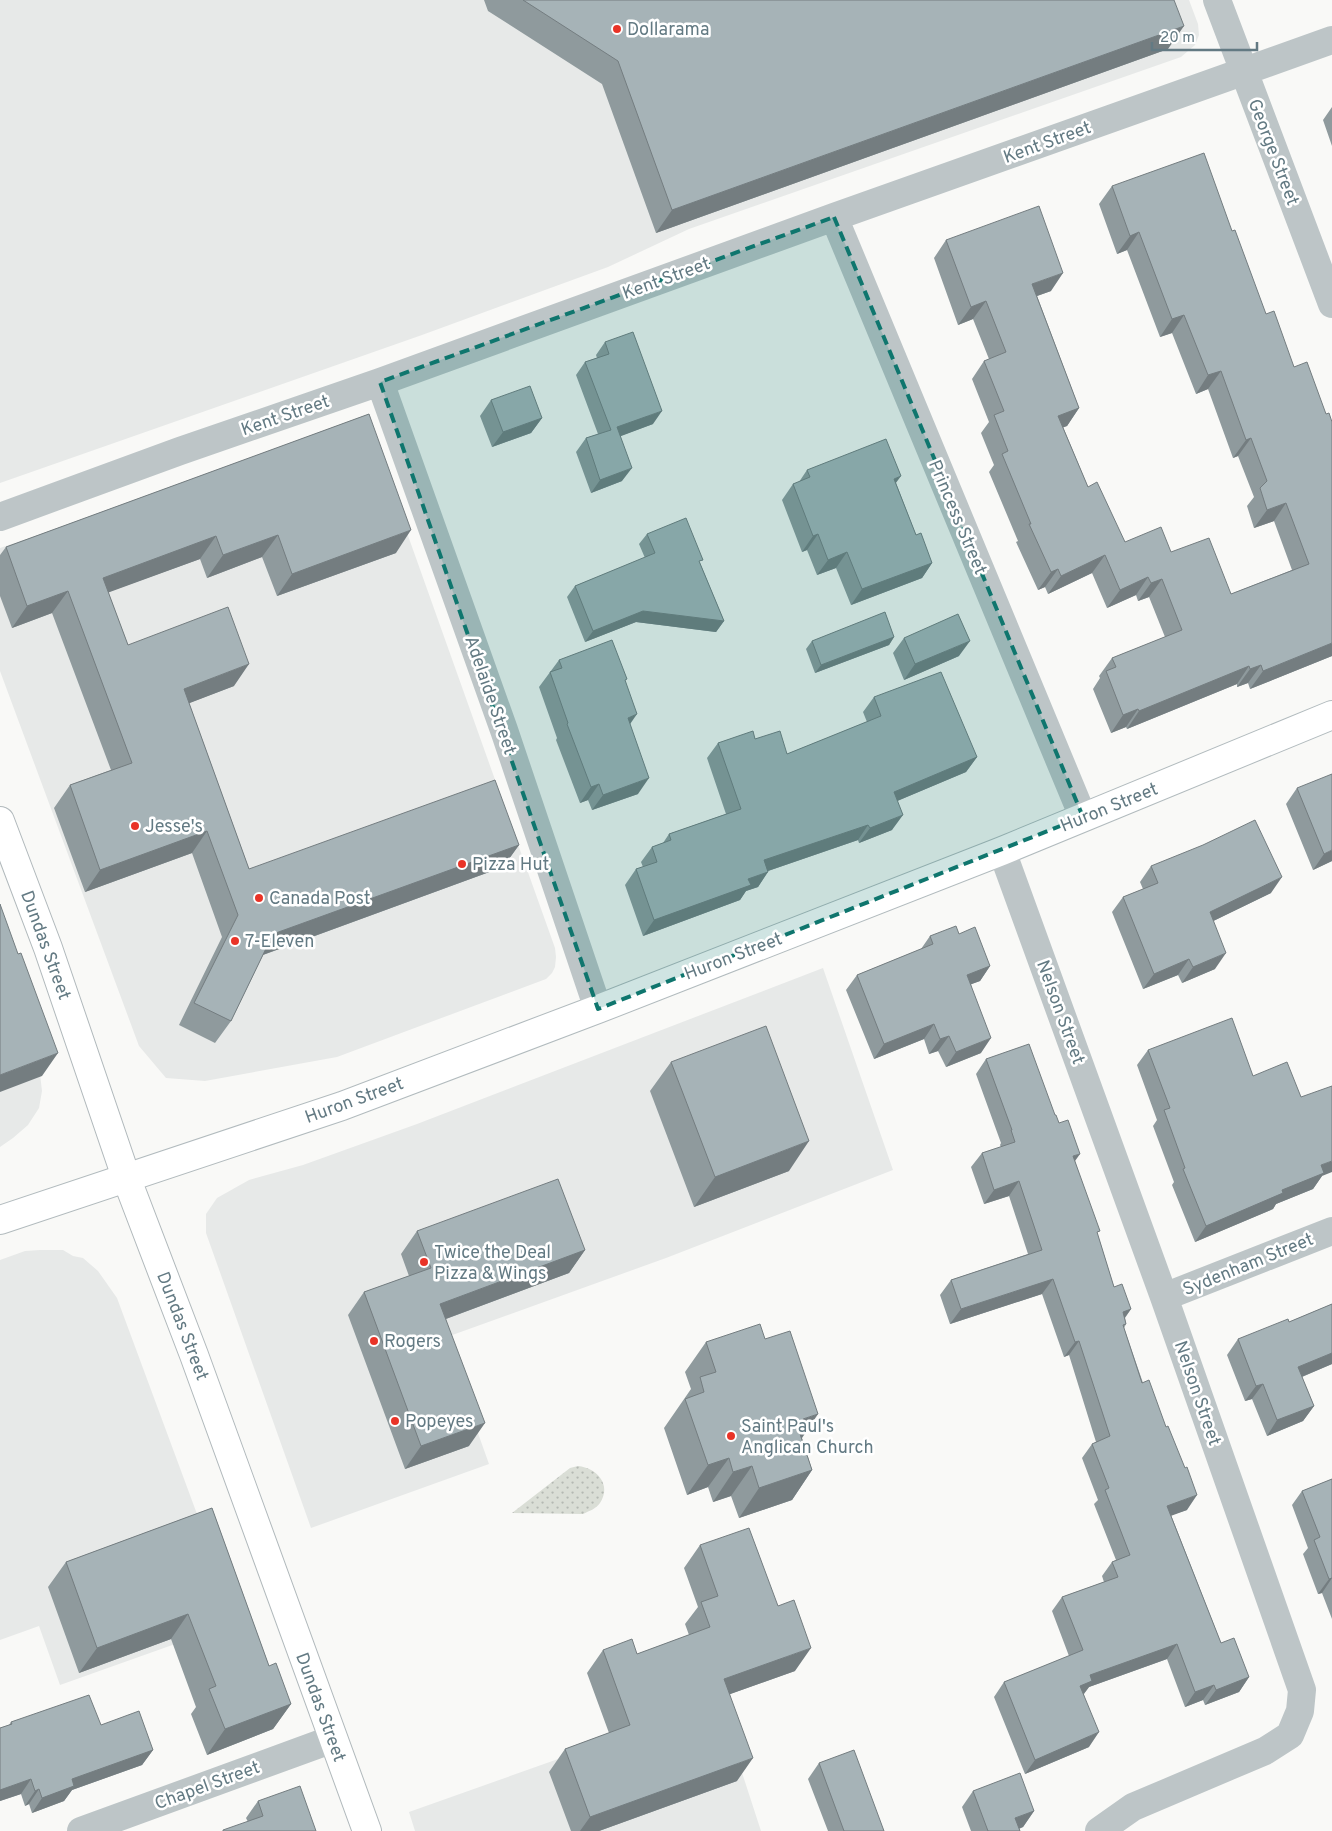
<svg xmlns="http://www.w3.org/2000/svg" width="1332" height="1831" font-family="Overpass,sans-serif">
	<style>
		.built { fill: #e7e9e8 }
		.grass { fill: url(#grass-dots) }
		.lines { fill: none; stroke-linecap: round; stroke-linejoin: round }
		.secondary-casing { stroke: #b2bbbe; stroke-width: 30 }
		.primary-casing { stroke: #b1b9bc; stroke-width: 30 }
		.minor { stroke: #bdc5c7; stroke-width: 28 }
		.secondary { stroke: #fff; stroke-width: 28 }
		.primary { stroke: #fff; stroke-width: 28 }
		.wall { fill: #8f9a9d }
		.shaded-wall { fill: #747d80 }
		.building { fill: #a6b3b7; stroke: #747d80 }
		.marked { fill: #0f766e; fill-opacity: 0.2; stroke: #0f766e; stroke-width: 4; stroke-dasharray: 10 6; stroke-linejoin: round }
		.poi-dot { fill: #e93327; stroke: #fff; stroke-width: 2 }
		.labels { text-anchor: middle; stroke-width: 5; stroke-linejoin: round; paint-order: stroke }
		.poi-label { font-size: 18px; fill: #637a83; stroke: #fff; text-anchor: start }
		.street-label { font-size: 18px; fill: #637a83; stroke: #fff }
	</style>
	<defs>
		<pattern id="grass-dots" width="8" height="8" patternUnits="userSpaceOnUse" patternTransform="scale(1.25)"><rect width="8" height="8" fill="#daded6"/><path d="M2 2h.1M6 6h.1" fill="none" stroke="#b4b9b3" stroke-width="1.8" stroke-linecap="round"/></pattern>
	</defs>
	<rect width="100%" height="100%" fill="#f9f9f7"/>
	<path class="built" d="M0 0H1189L1198 24 1199 35 1195 45 1181 57 689 229 608 267 422 335 0 483Z
		M352 427 375 443 555 948 556 957 555 967 552 973 546 979 337 1057 205 1081 166 1078 139 1046 0 671V548Z
		M0 966 40 1074 42 1091 39 1108 28 1125 13 1138 0 1147Z
		M823 968 893 1170 666 1258 444 1338 489 1464 311 1528 206 1233V1214L217 1198 249 1180 303 1165 417 1124Z
		M40 1250H63L73 1256 83 1258 98 1271 117 1298 237 1622 60 1685 39 1626 0 1640V1260L25 1251Z
		M719 1702 761 1831H415L409 1812Z"/>
	<path class="grass" d="M578 1466C597 1468 612 1485 600 1503 596 1509 589 1511 583 1514L512 1513 570 1468Z"/>
	<g class="lines">
		<g class="secondary-casing">
			<path id="secondary" d="M0 1220 342 1106 598 1009 1002 851 1332 715"/>
		</g>
		<g class="primary-casing">
			<path id="primary" d="M0 821 48 948 126 1177 194 1355 367 1831"/>
		</g>
		<path class="minor" d="M1217 0 1332 304
			M834 217 1083 817
			M380 382 504 730 598 1009
			M0 517 180 451 380 382 834 217 1332 40
			M1002 851 1164 1297 1302 1690 1300 1711 1290 1735 1265 1751 1133 1807 1099 1831
			M1164 1297 1332 1231
			M81 1831 333 1739"/>
		<use href="#secondary" class="secondary"/>
		<use href="#primary" class="primary"/>
	</g>
	<path class="wall" d="M484 0H1174L1168 49 656 233 602 84 488 11Z
		M1332 107V146L1323 120Z
		M1112 186 1232 231 1332 656 1250 689 1248 683 1237 687V684L1127 729 1126 727 1111 733 1093 689 1100 678 1099 676 1112 658 1165 637 1149 597 1138 601 1136 595 1107 608 1092 573 1048 594 1045 587 1038 590 1016 542 1018 541 989 472 994 465 981 433 989 422 972 379 984 361 989 359 973 319 958 325 934 258 946 240 1051 291 1037 296 1079 408 1067 426 1063 427 1088 487 1125 542 1171 552 1231 594 1292 570 1274 521 1254 528 1247 506 1254 497 1238 456 1233 458 1208 389 1196 394 1172 333 1160 337 1127 250 1117 254 1099 204Z
		M605 342 653 424 620 436 622 481 591 493 576 452 586 438 598 434 576 375 585 362 597 358 596 355Z
		M491 400 542 418 531 433 492 447 480 416Z
		M369 414 396 553 277 596 262 557 207 578 200 559 108 592 128 645 234 686 189 703 249 869 519 845 503 867 263 955 231 1021 215 1043 179 1025 222 937 192 853 85 892 54 808 70 785 111 770 52 613 12 628 0 596V555L6 547Z
		M807 470 896 483 916 535 932 563 922 578 851 605 836 568 817 575 807 550 802 552 782 500 793 484 799 482Z
		M647 534 700 563 724 621 716 632 636 622 585 642 567 597 575 586 645 558 639 544Z
		M894 637 889 645 815 673 806 649 812 641Z
		M904 638 959 656 904 680 893 653Z
		M559 660 625 681 638 794 592 810 588 800 580 803 556 740 557 738 539 687Z
		M874 697 977 757 966 772 897 801 892 830 859 843 858 840 768 871 758 887 746 891 740 900 643 936 625 885 636 869 643 867 641 862 652 847 663 843 669 834 726 814 707 758 718 743 755 739 787 754 867 722 863 712Z
		M1297 788 1332 861 1313 870 1286 804Z
		M1151 866 1271 893 1213 921 1215 969 1182 983 1178 975 1143 989 1112 912 1123 897 1143 889 1140 882Z
		M959 934 990 966 980 981 971 984 981 1053 946 1067 938 1051 929 1054 924 1039 874 1059 846 990 857 975 921 949 930 936Z
		M1148 1050 1253 1076 1322 1176 1313 1189 1276 1204 1273 1209 1195 1242 1172 1185 1174 1182 1153 1126 1157 1120 1137 1065Z
		M986 1059 1055 1115 1075 1161 1114 1287 1131 1309 1125 1318 1126 1324 1124 1328 1187 1510 1171 1515 1221 1643 1249 1677 1239 1692 1205 1705 1203 1700 1185 1707 1167 1659 1089 1687 1084 1694 1089 1747 1025 1774 994 1697 1004 1682 1069 1656 1052 1611 1062 1597 1104 1582 1102 1576 1112 1562 1116 1560 1094 1504 1098 1500 1082 1458 1092 1444 1096 1442 1069 1355 1064 1357 1042 1294 950 1324 940 1295 951 1280 1028 1254 1009 1196 984 1204 971 1167 982 1153 1001 1147 1000 1145 1001 1143 976 1074Z
		M671 1062 789 1171 694 1207 650 1091Z
		M417 1231 585 1250 569 1273 446 1319 469 1446 405 1469 348 1315 364 1292 409 1276 401 1254Z
		M1332 1304V1364L1302 1377 1314 1406 1303 1421 1267 1436 1252 1399 1245 1401 1227 1355 1238 1339 1289 1322Z
		M765 1339 802 1438 812 1470 792 1500 739 1518 731 1496 713 1502 708 1487 687 1495 664 1428 691 1389 685 1372 706 1342Z
		M1332 1479V1619L1322 1593 1318 1594 1303 1554 1308 1548 1292 1505 1302 1491Z
		M212 1508 269 1666 291 1704 273 1729 207 1755 191 1714 196 1707 171 1639 79 1673 48 1587 66 1562Z
		M700 1545 795 1671 730 1694 737 1781 599 1831H571L549 1772 565 1749 609 1733 587 1673 603 1650 637 1654 689 1635 685 1624 698 1607 684 1568Z
		M11 1722 101 1725 153 1750 142 1765 72 1790 64 1801 32 1813 29 1804 25 1806 21 1794 0 1801V1728L9 1725Z
		M819 1763 884 1831H828L808 1779Z
		M973 1791 1034 1811 1023 1827 1019 1829 1020 1831H971L962 1807Z
		M258 1801 316 1831H223L248 1822 246 1818Z"/>
	<path class="shaded-wall" d="M1184 26 1168 49 656 233 672 210Z
		M1139 232 1127 250 1117 254 1130 236Z
		M1063 273 1051 291 1020 302 1032 284Z
		M986 301 973 319 958 325 971 307Z
		M1184 315 1172 333 1160 337 1172 319Z
		M1221 371 1208 389 1196 394 1208 375Z
		M1079 408 1067 426 1046 434 1058 416Z
		M662 411 653 424 608 441 617 427Z
		M542 418 531 433 492 447 503 432Z
		M1251 438 1238 456 1233 458 1246 440Z
		M632 468 622 481 591 493 600 480Z
		M901 476 890 491 894 479Z
		M1286 503 1274 521 1254 528 1267 510Z
		M411 530 396 553 277 596 292 574Z
		M818 534 807 550 802 552 813 536Z
		M278 535 262 557 207 578 223 555Z
		M216 536 200 559 88 600 103 578Z
		M847 552 836 568 817 575 828 560Z
		M1105 555 1092 573 1048 594 1061 576Z
		M932 563 922 578 851 605 862 589Z
		M1058 569 1045 587 1038 590 1051 572Z
		M1148 577 1136 595 1107 608 1120 590Z
		M1162 579 1149 597 1138 601 1151 583Z
		M68 591 52 613 12 628 27 606Z
		M643 611 724 621 716 632 636 622 585 642 593 631Z
		M894 637 889 645 815 673 821 665Z
		M970 641 959 656 904 680 915 664Z
		M1332 643V656L1250 689 1263 671Z
		M249 664 234 686 169 711 184 689Z
		M1261 665 1248 683 1237 687 1250 669Z
		M1249 666 1237 684 1127 729 1139 711Z
		M1138 709 1126 727 1111 733 1123 715Z
		M637 714 626 730 628 718Z
		M977 757 966 772 883 807 894 792Z
		M649 778 638 794 592 810 603 795Z
		M599 784 588 800 580 803 591 787Z
		M903 815 892 830 859 843 870 828Z
		M868 825 858 840 753 876 764 860Z
		M207 831 192 853 85 892 100 870Z
		M519 845 503 867 257 957 273 934Z
		M1332 850V861L1313 870 1324 854Z
		M768 872 758 887 746 891 740 900 643 936 654 920 748 879Z
		M1282 877 1271 893 1199 928 1210 912Z
		M1226 953 1215 969 1182 983 1193 967Z
		M1189 959 1178 975 1143 989 1154 974Z
		M990 966 980 981 956 990 967 975Z
		M934 1024 924 1039 874 1059 884 1044Z
		M949 1036 938 1051 929 1054 940 1039Z
		M991 1038 981 1053 946 1067 956 1052Z
		M58 1053 42 1076 0 1092V1075Z
		M809 1141 789 1171 694 1207 715 1177Z
		M1080 1154 1070 1168 1073 1156Z
		M1332 1161V1172L1322 1176 1313 1189 1276 1204 1273 1209 1195 1242 1206 1226 1282 1190 1321 1165Z
		M1019 1181 1009 1196 984 1204 994 1190Z
		M585 1250 569 1273 424 1327 440 1304Z
		M1053 1279 1042 1294 950 1324 961 1309Z
		M1131 1309 1120 1324 1123 1312Z
		M1079 1341 1069 1355 1064 1357 1075 1342Z
		M1332 1353V1364L1287 1383 1298 1367Z
		M1263 1384 1252 1399 1245 1401 1256 1386Z
		M1314 1406 1303 1421 1267 1436 1277 1420Z
		M818 1414 798 1444 795 1445 803 1419Z
		M485 1423 469 1446 405 1469 421 1446Z
		M729 1458 708 1487 687 1495 708 1465Z
		M752 1466 731 1496 713 1502 733 1472Z
		M812 1470 792 1500 739 1518 759 1488Z
		M1197 1495 1187 1510 1157 1521 1167 1506Z
		M1332 1578 1322 1593 1318 1594 1329 1579Z
		M188 1614 171 1639 79 1673 97 1648Z
		M1177 1644 1167 1659 1089 1687 1082 1696 1080 1686 1090 1675Z
		M811 1648 795 1671 708 1702 724 1679Z
		M1249 1677 1239 1692 1205 1705 1216 1690Z
		M1214 1685 1203 1700 1185 1707 1195 1692Z
		M291 1704 273 1729 207 1755 225 1729Z
		M1099 1732 1089 1747 1025 1774 1035 1760Z
		M153 1750 142 1765 72 1790 64 1801 32 1813 42 1798 72 1779Z
		M753 1758 737 1781 599 1831H580L590 1817Z
		M31 1779 21 1794 0 1801V1790Z
		M39 1789 29 1804 25 1806 35 1791Z
		M1034 1811 1023 1827 1012 1831 1015 1818Z"/>
	<path class="building" d="M523 0H1174L1184 26 672 210 618 61Z
		M1204 153 1232 231 1235 230 1266 314 1274 311 1294 367 1307 362 1326 414 1329 413 1332 422V643L1263 671 1261 665 1250 669 1249 666 1139 711 1138 709 1123 715 1106 671 1116 667 1112 658 1182 630 1162 579 1151 583 1148 577 1120 590 1105 555 1061 576 1058 569 1051 572 1029 524H1031L1002 454 1008 451 994 415 1004 411 984 361 1006 352 986 301 971 307 946 240 1039 206 1063 273 1032 284 1079 408 1058 416 1088 487 1097 482 1125 542 1161 527 1171 552 1209 538 1231 594 1309 564 1286 503 1267 510 1260 488 1267 481 1251 438 1246 440 1221 371 1208 375 1184 315 1172 319 1139 232 1130 236 1112 186Z
		M633 332 662 411 617 427 632 468 600 480 586 438 611 430 585 362 609 354 605 342Z
		M530 386 542 418 503 432 491 400Z
		M369 414 411 530 292 574 278 535 223 555 216 536 103 578 128 645 228 607 249 664 184 689 249 869 495 780 519 845 273 934 231 1021 194 1003 238 915 207 831 100 870 70 785 132 763 68 591 27 606 6 547Z
		M886 439 901 476 894 479 916 535 921 533 932 563 862 589 847 552 828 560 818 534 813 536 793 484 810 477 807 470Z
		M686 518 703 560 699 561 724 621 643 611 593 631 575 586 655 553 647 534Z
		M885 612 894 637 821 665 812 641Z
		M958 614 970 641 915 664 904 638Z
		M612 640 627 679 625 680 637 714 628 718 649 778 603 795 599 784 591 787 567 724 568 723 550 672 562 668 559 660Z
		M941 672 977 757 894 792 903 815 870 828 868 825 764 860 768 872 748 879 751 885 654 920 636 869 657 862 652 847 671 840 669 834 741 809 718 743 753 731 755 739 780 731 787 754 881 716 874 697Z
		M1332 774V850L1324 854 1297 788Z
		M1255 820 1282 877 1210 912 1226 953 1193 967 1189 959 1154 974 1123 897 1158 883 1151 866 1203 845Z
		M0 904 18 954 21 953 58 1053 0 1075Z
		M956 926 959 934 975 927 990 966 967 975 991 1038 956 1052 949 1036 940 1039 934 1024 884 1044 857 975 933 944 930 936Z
		M1232 1018 1253 1076 1287 1062 1301 1097 1332 1086V1161L1321 1165 1324 1173 1282 1190 1283 1193 1206 1226 1183 1169 1185 1168 1164 1110 1170 1108 1148 1050Z
		M766 1026 809 1141 715 1177 671 1062Z
		M1029 1044 1055 1115H1056L1059 1123 1068 1120 1080 1154 1073 1156 1100 1231 1097 1232 1114 1287 1122 1284 1131 1309 1123 1312 1126 1324 1123 1325 1142 1383 1149 1380 1166 1427 1168 1426 1185 1468 1187 1467 1197 1495 1167 1506 1221 1643 1234 1638 1249 1677 1216 1690 1214 1685 1195 1692 1177 1644 1090 1675 1092 1681 1080 1686 1099 1732 1035 1760 1004 1682 1083 1650 1062 1597 1118 1577 1112 1562 1130 1555 1105 1490 1109 1488 1092 1444 1110 1436 1079 1341 1075 1342 1053 1279 961 1309 951 1280 1042 1250 1019 1181 994 1190 982 1153 1015 1142 1011 1130H1012L986 1059Z
		M558 1179 585 1250 440 1304 485 1423 421 1446 364 1292 431 1268 417 1231Z
		M1332 1304V1353L1298 1367 1314 1406 1277 1420 1263 1384 1256 1386 1238 1339 1288 1319 1289 1322Z
		M760 1324 765 1339 790 1331 818 1414 803 1419 805 1429 799 1431 812 1470 759 1488 752 1466 733 1472 729 1458 708 1465 685 1399 704 1392 700 1377 716 1372 706 1342Z
		M1332 1479V1578L1329 1579 1314 1540 1320 1537 1302 1491Z
		M212 1508 269 1666 276 1663 291 1704 225 1729 209 1689 216 1686 188 1614 97 1648 66 1562Z
		M749 1528 778 1606 794 1600 811 1648 724 1679 753 1758 590 1817 565 1749 630 1725 603 1650 632 1639 637 1654 710 1627 701 1602 718 1596 700 1545Z
		M89 1695 101 1725 139 1711 153 1750 72 1779 74 1786 42 1798 39 1789 35 1791 31 1779 0 1790V1728L12 1724 11 1722Z
		M854 1750 884 1831H844L819 1763Z
		M1020 1773 1034 1811 1015 1818 1020 1831H988L973 1791Z
		M300 1786 316 1831H223V1830L263 1816 258 1801Z"/>
	<path class="marked" d="M834 217 1083 817 598 1009 380 382Z"/>
	<g class="poi-dot">
		<circle cx="617" cy="29" r="5"/>
		<circle cx="135" cy="826" r="5"/>
		<circle cx="462" cy="864" r="5"/>
		<circle cx="259" cy="898" r="5"/>
		<circle cx="235" cy="941" r="5"/>
		<circle cx="424" cy="1262" r="5"/>
		<circle cx="374" cy="1341" r="5"/>
		<circle cx="395" cy="1421" r="5"/>
		<circle cx="731" cy="1436" r="5"/>
	</g>
	<g class="labels">
		<g class="poi-label">
			<text x="627" y="35">Dollarama</text>
			<text x="145" y="832">Jesse's</text>
			<text x="472" y="870">Pizza Hut</text>
			<text x="269" y="904">Canada Post</text>
			<text x="245" y="947">7-Eleven</text>
			<text x="434" y="1258">Twice the Deal<tspan x="434" dy="21">Pizza &amp; Wings</tspan></text>
			<text x="384" y="1347">Rogers</text>
			<text x="405" y="1427">Popeyes</text>
			<text x="741" y="1432">Saint Paul's<tspan x="741" dy="21">Anglican Church</tspan></text>
		</g>
		<g class="street-label">
			<text transform="translate(1047 142) rotate(-20)" y="6">Kent Street</text>
			<text transform="translate(1274 152) rotate(69)" y="6">George Street</text>
			<text transform="translate(666 278) rotate(-20)" y="6">Kent Street</text>
			<text transform="translate(285 415) rotate(-19)" y="6">Kent Street</text>
			<text transform="translate(958 517) rotate(67)" y="6">Princess Street</text>
			<text transform="translate(491 695) rotate(71)" y="6">Adelaide Street</text>
			<text transform="translate(1109 807) rotate(-22)" y="6">Huron Street</text>
			<text transform="translate(46 945) rotate(70)" y="6">Dundas Street</text>
			<text transform="translate(733 956) rotate(-21)" y="6">Huron Street</text>
			<text transform="translate(1061 1012) rotate(70)" y="6">Nelson Street</text>
			<text transform="translate(354 1100) rotate(-20)" y="6">Huron Street</text>
			<text transform="translate(1248 1264) rotate(-22)" y="6">Sydenham Street</text>
			<text transform="translate(183 1326) rotate(69)" y="6">Dundas Street</text>
			<text transform="translate(1198 1393) rotate(71)" y="6">Nelson Street</text>
			<text transform="translate(321 1707) rotate(70)" y="6">Dundas Street</text>
			<text transform="translate(207 1785) rotate(-20)" y="6">Chapel Street</text>
		</g>
	</g>
	<path d="M1152 42v8h105v-8" fill="none" stroke="#637a83" stroke-width="2.5"/>
	<text x="1160" y="42" font-size="15" fill="#637a83" stroke="#ffffff" stroke-width="4" paint-order="stroke">20 m</text>
</svg>
